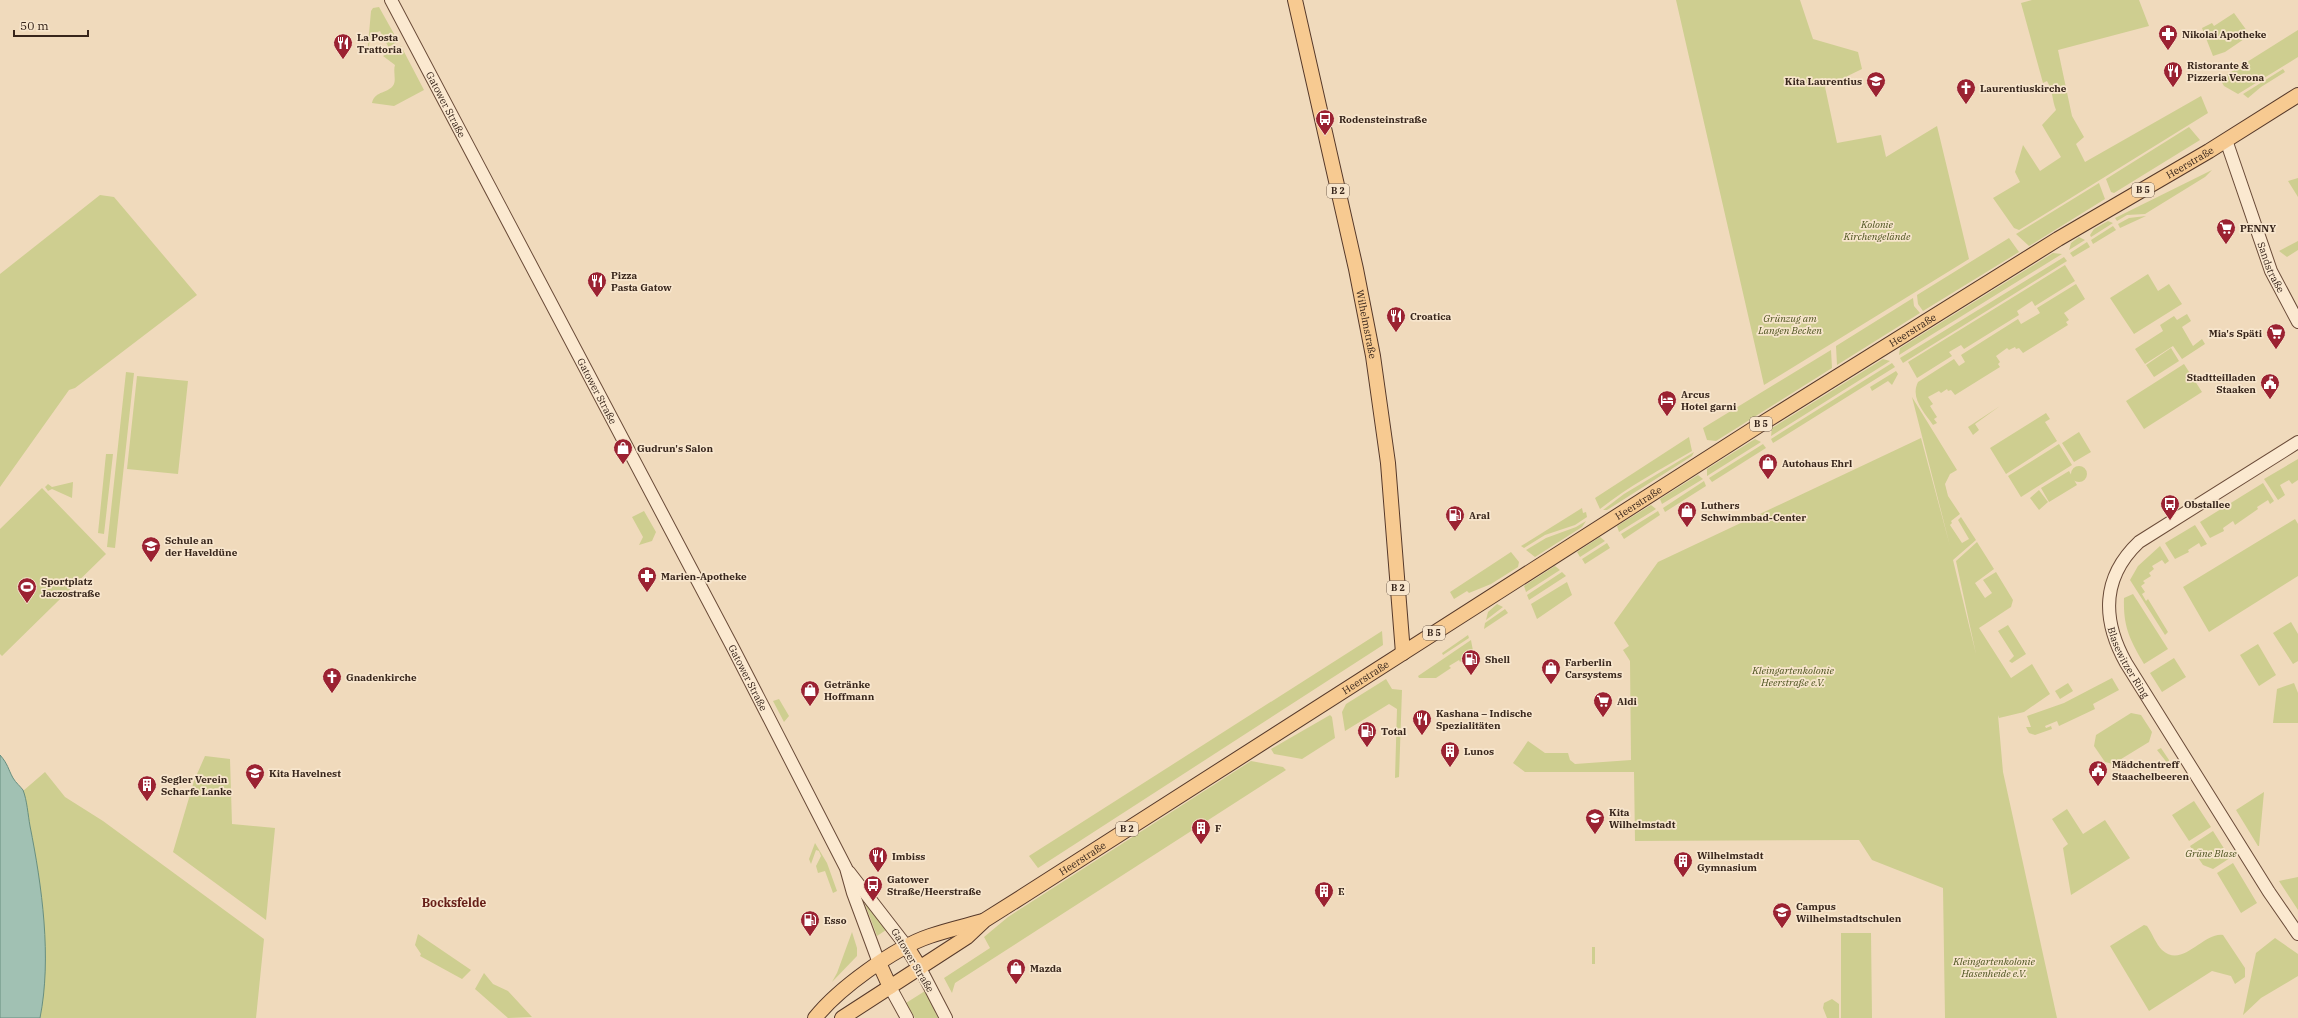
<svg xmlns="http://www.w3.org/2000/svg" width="2298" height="1018" font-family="'IBM Plex Serif',serif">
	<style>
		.green { fill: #cece90 }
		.water { fill: #a1c1b3; stroke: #688f80 }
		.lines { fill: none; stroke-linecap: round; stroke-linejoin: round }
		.secondary-casing { stroke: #6a4b38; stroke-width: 14 }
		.primary-casing { stroke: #56392a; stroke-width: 16 }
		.secondary { stroke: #fbe9d0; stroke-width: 12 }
		.primary { stroke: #f7ca91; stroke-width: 14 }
		.labels { text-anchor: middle; stroke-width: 3.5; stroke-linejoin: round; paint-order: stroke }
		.shield { fill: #f7e5cc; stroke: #715f50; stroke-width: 1 }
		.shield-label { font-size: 9px; font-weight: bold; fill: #37251b }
		.poi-label { font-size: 10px; font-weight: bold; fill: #37251b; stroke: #f7e5cc; text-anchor: start }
		.street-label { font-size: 10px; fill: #37251b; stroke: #f7e5cc }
		.park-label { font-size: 10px; font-style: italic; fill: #4e5420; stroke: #f7e5cc }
		.quarter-label { font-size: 12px; font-weight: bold; fill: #661e18; stroke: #f7e5cc }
	</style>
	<rect width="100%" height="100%" fill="#f0dabc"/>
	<path class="green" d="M1676 0H1800L1813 39 1858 52 1862 69 1825 87 1837 143 1881 135 1886 157 1937 126 1969 259 1764 385Z
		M2032 0H2139L2149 26 2058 50 2072 116 2084 137 2076 144 2085 162 2201 96 2208 113 2019 230 2014 228 1993 198 2020 182 2015 172 2023 145 2040 171 2061 157 2042 125 2056 110C2052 100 2053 91 2047 81L2043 83 2021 3Z
		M379 7 398 41 381 52 389 48 380 31 371 35 367 56 371 11 373 8Z
		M2234 13 2250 35 2225 52 2213 56 2202 28 2212 23 2214 26Z
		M2298 30V57L2238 94 2224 86 2220 79Z
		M401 46 424 90 394 106 372 103C375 90 389 94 394 84 396 79 393 71 395 65L383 56Z
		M2283 69 2285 72 2261 87 2248 98 2243 94Z
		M2189 127 2200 140 2114 193 2111 192 2106 179Z
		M2212 170 2205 177 2145 214 2127 215 2117 221 2115 218Z
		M2298 178V197L2288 181Z
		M2099 183 2105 199 2029 246 2016 234Z
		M100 195 114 197 197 295 75 388 69 390 0 487V274Z
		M2146 216 2120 228 2118 224 2129 218Z
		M2108 221 2113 223 2091 237 2090 235 2094 229Z
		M2113 226 2116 230 2093 244 2091 240Z
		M2079 237 2085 240 2069 250 2071 243Z
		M2009 238 2019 252 1923 311 1918 304 1917 295Z
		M2298 241V250L2287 257 2279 251Z
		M2087 242 2090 247 2073 257 2070 253Z
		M2053 253 2062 254 1899 355 1900 348Z
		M2064 257 2067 261 1903 363 1900 358Z
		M2065 265 2075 281 2035 306 2032 301 2017 311 2019 315 1964 349 1961 345 1949 352 1952 356 1917 378 1908 362Z
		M2148 274 2158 291 2169 284 2182 304 2134 334 2110 298Z
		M2076 284 2085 299 2064 313 2069 320 2066 322 2068 325 2023 353 2019 348 2016 349 2015 347 2009 350 2007 348 1996 356 2000 362 1998 364 2000 367 1955 395 1951 390 1948 391 1947 389 1941 393 1939 391 1928 397 1933 404 1930 406 1937 417 1934 419 1937 423 1933 425C1924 412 1910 398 1918 382L1954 359 1959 366 1965 362 1961 355 2018 319 2021 324 2040 313 2037 308Z
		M1913 298 1914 306 1920 313 1837 365 1836 346Z
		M2187 314 2191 321 2182 327 2193 346 2202 339 2205 344 2182 359 2173 346 2145 364 2135 349 2163 331 2160 325 2174 316 2177 320Z
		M2171 348 2179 361 2154 377 2146 365Z
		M1831 350 1832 368 1716 441 1707 440 1703 428Z
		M1883 359 1890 361 1771 436 1772 428Z
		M1892 363 1895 367 1773 443 1771 439Z
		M2184 364 2202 392 2144 429 2126 401Z
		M1896 371 1898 374 1892 385 1888 381 1872 391 1870 387Z
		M126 372 134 373 115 548 107 547Z
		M137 376 188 381 178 474 127 469Z
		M1912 397 1957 470 1950 474 1945 484 1948 496 1960 514 1951 521 1952 523 1950 525 1962 543 1969 539 1958 520 1961 517 1976 540 1953 560 1976 654 1956 561 1977 542 1994 569 1975 583 1985 598 1992 593 1983 580 1996 572 2013 600 2011 607 1979 628 2011 678 2032 664 2050 694 2024 712 1999 718 1998 715 2003 772 2057 1018H1945L1943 888 1872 860 1859 840 1635 841 1634 772H1525L1513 763 1528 741 1545 753H1568L1570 760 1575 764 1631 760 1630 661 1623 650 1629 646 1614 623 1658 562 1921 438 1950 546Z
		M2000 406 1975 424 1979 430 1973 435 1968 427Z
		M2046 413 2050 419 2045 422 2057 441 2006 474 1990 448Z
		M2079 432 2091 452 2074 462 2062 443Z
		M1689 437 1692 451C1661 469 1629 486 1600 509L1595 498Z
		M1755 439 1761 442 1707 476V469Z
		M1763 444 1766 448 1712 482 1709 478Z
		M2059 444 2072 465 2021 497 2008 476Z
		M1694 452 1692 456 1607 510H1603L1624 494Z
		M106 454H113L104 534 98 533Z
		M2298 459V480L2292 484 2289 480 2280 485 2285 495 2278 500 2264 479Z
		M2071 474a8 8 0 1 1 16 0a8 8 0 1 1-16 0Z
		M2069 471 2077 485 2049 502 2041 488Z
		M1698 475 1703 479 1662 504 1660 499Z
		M1704 481 1706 486 1665 512 1663 508Z
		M73 482 72 498 52 489 48 491 45 487 48 484 52 487Z
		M2263 483 2274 501 2270 504 2268 500 2257 507 2258 509 2235 525 2233 521 2223 528 2224 531 2210 538 2200 522Z
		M42 488 106 554 2 656 0 654V529Z
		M2039 490 2048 502 2039 510 2030 498Z
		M1651 505 1656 509 1619 532 1617 526Z
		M1582 508 1583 513 1586 512 1587 517 1575 525 1545 535 1524 548 1521 546Z
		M644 511 656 532 652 541 639 545 643 537 632 517Z
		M1658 511 1660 515 1624 539 1621 534Z
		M2295 519 2298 524V576L2209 632 2183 587Z
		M1586 521 1582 527 1535 557 1526 550 1546 538 1576 527Z
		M2195 525 2207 544 2201 547 2199 543 2188 550 2189 552 2175 559 2165 543Z
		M1600 537 1605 541 1580 557 1577 552Z
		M1607 543 1610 548 1585 564 1582 559Z
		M2160 546 2169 561 2165 564 2162 560 2152 566 2154 569 2149 573 2151 576 2143 581 2145 583 2141 586 2145 592 2142 594 2146 601 2148 599 2168 632 2165 635 2130 580 2138 566Z
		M1511 552 1519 562 1518 567 1491 584 1469 593 1467 591 1454 599 1450 592Z
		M1555 566 1560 570 1526 592 1524 586Z
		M1562 572 1566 576 1529 600 1527 595Z
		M1567 582 1572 595 1537 619 1531 604Z
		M2133 594 2168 649 2144 664C2130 640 2123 627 2124 598Z
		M1497 604 1503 607 1486 620 1488 612Z
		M1505 609 1508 613 1484 629 1485 623Z
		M2291 622 2298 634V661L2293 664 2273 633Z
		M2008 625 2026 654 2012 663 2009 661 2014 656 1998 631Z
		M1382 631 1383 645 1038 868 1029 856Z
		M1468 635 1469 638 1443 655 1442 653Z
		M1471 640 1473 651 1460 662 1459 660 1449 666 1451 668 1436 678H1419L1418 676Z
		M2258 644 2276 675 2259 686 2240 655Z
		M2174 658 2186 677 2162 692 2150 673Z
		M2112 678 2119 690 2093 704 2095 709 2059 726 2057 721 2045 726 2046 728 2051 726 2052 729 2035 735 2029 733 2026 727H2031L2027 716 2064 703Z
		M1386 679 1392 689 1402 690 1399 777 1395 778 1397 709 1389 704 1345 731 1342 712 1346 704Z
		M2068 683 2073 691 2060 699 2055 691Z
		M2294 683 2298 693V723H2273L2277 689Z
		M779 699 789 716 784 722 773 701Z
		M2131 713 2141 715 2152 732 2149 742 2113 764 2105 762 2094 746 2096 735Z
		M1330 715 1332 717 1335 738 1302 759 1274 754 1271 749Z
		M2161 748 2169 760 2168 764 2157 750Z
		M205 756 230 759 232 824 275 828 266 920 173 852 194 781Z
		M1251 761 1283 767 1286 770 955 983 952 993 944 978 990 948 984 937 1008 917Z
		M45 772 65 797 103 821 264 939 256 1018H40C54 946 37 862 23 791Z
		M2264 792 2259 846H2258L2236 810Z
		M2194 801 2211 827 2189 841 2172 815Z
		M2067 809 2083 834 2105 820 2130 858 2071 895 2063 848 2068 844 2052 819Z
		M2213 831 2230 858 2213 869 2203 865 2190 846Z
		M815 843 827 863 837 891 833 893 825 871 818 873 816 866 821 856 819 851 816 850 811 864 809 859Z
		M2233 863 2257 903 2241 913 2217 873Z
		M2298 877V910L2279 881Z
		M864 901 886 930 877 936 865 904Z
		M2144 925 2147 926C2152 933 2156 944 2162 950 2183 969 2203 932 2223 935L2245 968V977L2235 984 2231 976 2212 971 2149 1011 2110 946Z
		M852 932 857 948V956L832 982 837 973Z
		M1841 933H1871L1872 1018H1841Z
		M418 934 471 970 462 979 420 956 421 954 415 945Z
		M2275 938 2298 954V976L2261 998 2243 1015 2256 953Z
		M1592 947H1595V964H1592Z
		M484 973 493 984 508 991 532 1017 508 1018 475 989Z
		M925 991 938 1018H915L906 1003Z
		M1832 999 1839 1004V1018H1827L1823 1008 1824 1003Z"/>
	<path class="water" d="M0 755C8 764 8 769 13 778 16 783 20 786 23 790 27 800 28 815 30 826 42 886 52 958 40 1018H0Z"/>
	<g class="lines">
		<g class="secondary-casing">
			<g id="secondary">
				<path id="s1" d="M391 0 733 648 846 868 853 893 879 963"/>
				<path id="s2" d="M2226 140 2271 271 2298 322"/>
				<path id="s3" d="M2298 442 2139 542C2101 578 2102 620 2126 663L2269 892 2298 934"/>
				<path d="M849 872 907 947"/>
				<path d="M920 968 946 1018"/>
				<path d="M890 987 907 1018"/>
			</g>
		</g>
		<g class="primary-casing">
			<g id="primary">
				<path id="s4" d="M1295 0 1356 269 1373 356 1388 463 1403 653"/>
				<path d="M907 947 920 968"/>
				<path d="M879 963 890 987"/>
				<path d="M815 1018C838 989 894 948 930 936 947 930 965 926 983 921"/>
				<path id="s5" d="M842 1018 967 937 985 920 1023 896 1758 426 2058 239 2209 151 2298 95"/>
			</g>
		</g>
		<use href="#secondary" class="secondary"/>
		<use href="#primary" class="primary"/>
	</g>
	<defs>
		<g id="pharmacy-pin" transform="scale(1)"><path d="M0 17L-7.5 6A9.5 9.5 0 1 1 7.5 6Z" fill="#9b2232" stroke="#f7e5cc"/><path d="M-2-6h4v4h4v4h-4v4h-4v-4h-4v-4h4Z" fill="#fff"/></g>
		<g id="restaurant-pin" transform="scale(1)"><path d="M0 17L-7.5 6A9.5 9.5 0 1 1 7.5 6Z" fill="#9b2232" stroke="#f7e5cc"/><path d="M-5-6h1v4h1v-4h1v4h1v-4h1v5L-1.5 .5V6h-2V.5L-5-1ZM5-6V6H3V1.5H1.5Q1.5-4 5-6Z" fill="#fff"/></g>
		<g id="school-pin" transform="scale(1)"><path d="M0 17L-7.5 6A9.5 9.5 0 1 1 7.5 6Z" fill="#9b2232" stroke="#f7e5cc"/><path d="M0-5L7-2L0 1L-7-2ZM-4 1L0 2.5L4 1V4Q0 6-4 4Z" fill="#fff"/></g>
		<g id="church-pin" transform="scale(1)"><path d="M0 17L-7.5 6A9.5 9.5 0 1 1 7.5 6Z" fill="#9b2232" stroke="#f7e5cc"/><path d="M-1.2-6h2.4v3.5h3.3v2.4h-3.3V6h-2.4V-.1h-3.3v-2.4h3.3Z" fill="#fff"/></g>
		<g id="bus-pin" transform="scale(1)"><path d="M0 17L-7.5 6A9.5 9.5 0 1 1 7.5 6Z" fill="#9b2232" stroke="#f7e5cc"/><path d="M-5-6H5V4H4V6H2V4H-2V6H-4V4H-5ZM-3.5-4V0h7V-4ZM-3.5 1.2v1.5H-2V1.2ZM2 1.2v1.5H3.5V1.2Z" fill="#fff"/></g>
		<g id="supermarket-pin" transform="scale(1)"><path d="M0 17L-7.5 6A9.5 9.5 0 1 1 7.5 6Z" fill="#9b2232" stroke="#f7e5cc"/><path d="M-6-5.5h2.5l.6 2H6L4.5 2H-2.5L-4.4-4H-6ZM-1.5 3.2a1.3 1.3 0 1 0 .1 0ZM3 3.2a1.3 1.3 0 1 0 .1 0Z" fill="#fff"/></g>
		<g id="civic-pin" transform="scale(1)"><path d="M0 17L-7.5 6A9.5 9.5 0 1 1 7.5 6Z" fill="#9b2232" stroke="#f7e5cc"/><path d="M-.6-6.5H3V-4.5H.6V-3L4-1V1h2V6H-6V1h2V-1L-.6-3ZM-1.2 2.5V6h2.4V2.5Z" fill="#fff"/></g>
		<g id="hotel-pin" transform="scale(1)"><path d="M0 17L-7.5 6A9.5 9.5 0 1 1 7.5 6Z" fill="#9b2232" stroke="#f7e5cc"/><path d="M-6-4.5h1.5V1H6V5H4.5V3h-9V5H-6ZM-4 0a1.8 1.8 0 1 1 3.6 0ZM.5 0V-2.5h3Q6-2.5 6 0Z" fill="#fff"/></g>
		<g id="shop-pin" transform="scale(1)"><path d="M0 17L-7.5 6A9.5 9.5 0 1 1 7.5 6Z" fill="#9b2232" stroke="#f7e5cc"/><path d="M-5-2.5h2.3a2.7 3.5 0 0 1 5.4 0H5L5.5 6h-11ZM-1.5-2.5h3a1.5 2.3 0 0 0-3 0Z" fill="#fff"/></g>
		<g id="fuel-pin" transform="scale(1)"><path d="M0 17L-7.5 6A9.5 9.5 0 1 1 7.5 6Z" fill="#9b2232" stroke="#f7e5cc"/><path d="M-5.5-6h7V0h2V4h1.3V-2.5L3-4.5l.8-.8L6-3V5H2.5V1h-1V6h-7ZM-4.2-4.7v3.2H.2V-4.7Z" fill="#fff"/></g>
		<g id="stadium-pin" transform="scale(1)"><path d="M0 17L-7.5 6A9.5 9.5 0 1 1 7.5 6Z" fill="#9b2232" stroke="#f7e5cc"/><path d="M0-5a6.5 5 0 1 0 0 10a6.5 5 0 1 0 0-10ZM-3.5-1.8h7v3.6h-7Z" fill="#fff"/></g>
		<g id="building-pin" transform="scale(1)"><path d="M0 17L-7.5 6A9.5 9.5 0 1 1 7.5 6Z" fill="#9b2232" stroke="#f7e5cc"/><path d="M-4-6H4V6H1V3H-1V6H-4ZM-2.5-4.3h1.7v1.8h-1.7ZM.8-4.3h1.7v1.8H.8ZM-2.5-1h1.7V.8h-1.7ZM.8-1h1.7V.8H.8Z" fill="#fff"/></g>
	</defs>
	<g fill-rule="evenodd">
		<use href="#pharmacy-pin" x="2168" y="34"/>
		<use href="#restaurant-pin" x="343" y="43"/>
		<use href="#restaurant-pin" x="2173" y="71"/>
		<use href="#school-pin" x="1876" y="81"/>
		<use href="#church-pin" x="1966" y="88"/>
		<use href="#bus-pin" x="1325" y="119"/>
		<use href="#supermarket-pin" x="2226" y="228"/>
		<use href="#restaurant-pin" x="597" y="281"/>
		<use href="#restaurant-pin" x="1396" y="316"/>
		<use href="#supermarket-pin" x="2276" y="333"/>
		<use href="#civic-pin" x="2270" y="383"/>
		<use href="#hotel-pin" x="1667" y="400"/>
		<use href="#shop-pin" x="623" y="448"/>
		<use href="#shop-pin" x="1768" y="463"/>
		<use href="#bus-pin" x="2170" y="504"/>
		<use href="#shop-pin" x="1687" y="511"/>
		<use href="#fuel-pin" x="1455" y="515"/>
		<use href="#school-pin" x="151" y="546"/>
		<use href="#pharmacy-pin" x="647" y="576"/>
		<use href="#stadium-pin" x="27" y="587"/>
		<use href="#fuel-pin" x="1471" y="659"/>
		<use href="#shop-pin" x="1551" y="668"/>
		<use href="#church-pin" x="332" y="677"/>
		<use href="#shop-pin" x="810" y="690"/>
		<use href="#supermarket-pin" x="1603" y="701"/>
		<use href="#restaurant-pin" x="1422" y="719"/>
		<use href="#fuel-pin" x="1367" y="731"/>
		<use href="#building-pin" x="1450" y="751"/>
		<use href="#civic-pin" x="2098" y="770"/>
		<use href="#school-pin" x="255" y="773"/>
		<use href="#building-pin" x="147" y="785"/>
		<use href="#school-pin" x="1595" y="818"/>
		<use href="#building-pin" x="1201" y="828"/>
		<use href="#restaurant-pin" x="878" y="856"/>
		<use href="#building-pin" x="1683" y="861"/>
		<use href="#bus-pin" x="873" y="885"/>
		<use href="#building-pin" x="1324" y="891"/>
		<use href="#school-pin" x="1782" y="912"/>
		<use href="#fuel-pin" x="810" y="920"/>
		<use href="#shop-pin" x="1016" y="968"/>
	</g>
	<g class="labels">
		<g class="shield">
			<rect x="2132" y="183" width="22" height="14" rx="3"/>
			<rect x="1327" y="184" width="22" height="14" rx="3"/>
			<rect x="1750" y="417" width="22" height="14" rx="3"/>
			<rect x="1387" y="581" width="22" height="14" rx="3"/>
			<rect x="1423" y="626" width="22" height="14" rx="3"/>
			<rect x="1116" y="822" width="22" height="14" rx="3"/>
		</g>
		<g class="shield-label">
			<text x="2143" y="193">B 5</text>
			<text x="1338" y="194">B 2</text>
			<text x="1761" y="427">B 5</text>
			<text x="1398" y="591">B 2</text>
			<text x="1434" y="636">B 5</text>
			<text x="1127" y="832">B 2</text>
		</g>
		<g class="poi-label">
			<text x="2182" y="38">Nikolai Apotheke</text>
			<text x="357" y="41">La Posta<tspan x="357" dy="12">Trattoria</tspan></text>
			<text x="2187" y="69">Ristorante &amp;<tspan x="2187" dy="12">Pizzeria Verona</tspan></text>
			<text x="1862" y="85" text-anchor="end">Kita Laurentius</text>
			<text x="1980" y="92">Laurentiuskirche</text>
			<text x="1339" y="123">Rodensteinstraße</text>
			<text x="2240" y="232">PENNY</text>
			<text x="611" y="279">Pizza<tspan x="611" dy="12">Pasta Gatow</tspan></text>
			<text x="1410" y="320">Croatica</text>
			<text x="2262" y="337" text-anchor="end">Mia's Späti</text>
			<text x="2256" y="381" text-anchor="end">Stadtteilladen<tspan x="2256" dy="12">Staaken</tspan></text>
			<text x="1681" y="398">Arcus<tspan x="1681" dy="12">Hotel garni</tspan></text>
			<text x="637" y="452">Gudrun's Salon</text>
			<text x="1782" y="467">Autohaus Ehrl</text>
			<text x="2184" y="508">Obstallee</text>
			<text x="1701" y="509">Luthers<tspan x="1701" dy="12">Schwimmbad-Center</tspan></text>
			<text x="1469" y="519">Aral</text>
			<text x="165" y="544">Schule an<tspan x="165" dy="12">der Haveldüne</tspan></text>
			<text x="661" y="580">Marien-Apotheke</text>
			<text x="41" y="585">Sportplatz<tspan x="41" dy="12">Jaczostraße</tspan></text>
			<text x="1485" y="663">Shell</text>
			<text x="1565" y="666">Farberlin<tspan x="1565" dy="12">Carsystems</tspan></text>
			<text x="346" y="681">Gnadenkirche</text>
			<text x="824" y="688">Getränke<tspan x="824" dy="12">Hoffmann</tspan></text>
			<text x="1617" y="705">Aldi</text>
			<text x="1436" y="717">Kashana – Indische<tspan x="1436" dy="12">Spezialitäten</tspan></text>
			<text x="1381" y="735">Total</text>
			<text x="1464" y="755">Lunos</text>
			<text x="2112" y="768">Mädchentreff<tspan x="2112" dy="12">Staachelbeeren</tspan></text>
			<text x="269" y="777">Kita Havelnest</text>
			<text x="161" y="783">Segler Verein<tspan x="161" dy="12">Scharfe Lanke</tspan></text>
			<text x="1609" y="816">Kita<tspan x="1609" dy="12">Wilhelmstadt</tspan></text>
			<text x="1215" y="832">F</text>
			<text x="1697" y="859">Wilhelmstadt<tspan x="1697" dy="12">Gymnasium</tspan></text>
			<text x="892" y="860">Imbiss</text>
			<text x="887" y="883">Gatower<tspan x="887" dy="12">Straße/Heerstraße</tspan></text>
			<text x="1338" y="895">E</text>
			<text x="1796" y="910">Campus<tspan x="1796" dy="12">Wilhelmstadtschulen</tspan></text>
			<text x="824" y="924">Esso</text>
			<text x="1030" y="972">Mazda</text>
		</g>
		<g class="street-label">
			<text dy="4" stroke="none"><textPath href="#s1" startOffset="118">Gatower Straße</textPath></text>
			<text dy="4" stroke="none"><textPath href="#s5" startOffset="1597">Heerstraße</textPath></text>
			<text dy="4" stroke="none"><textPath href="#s2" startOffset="135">Sandstraße</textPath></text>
			<text dy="4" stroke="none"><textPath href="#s4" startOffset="332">Wilhelmstraße</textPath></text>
			<text dy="4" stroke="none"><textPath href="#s5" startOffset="1273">Heerstraße</textPath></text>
			<text dy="4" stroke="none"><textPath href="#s1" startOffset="442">Gatower Straße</textPath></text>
			<text dy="4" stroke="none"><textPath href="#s5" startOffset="949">Heerstraße</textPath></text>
			<text dy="4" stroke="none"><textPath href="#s3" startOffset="321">Blasewitzer Ring</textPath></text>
			<text dy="4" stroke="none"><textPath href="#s5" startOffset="625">Heerstraße</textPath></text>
			<text dy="4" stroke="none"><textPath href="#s1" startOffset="766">Gatower Straße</textPath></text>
			<text dy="4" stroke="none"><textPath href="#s5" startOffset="289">Heerstraße</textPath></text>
			<text transform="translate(913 960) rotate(59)" y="4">Gatower Straße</text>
		</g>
		<g class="park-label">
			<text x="1877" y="228">Kolonie<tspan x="1877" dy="12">Kirchengelände</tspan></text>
			<text x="1790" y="322">Grünzug am<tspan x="1790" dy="12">Langen Becken</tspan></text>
			<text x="1793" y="674">Kleingartenkolonie<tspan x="1793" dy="12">Heerstraße e.V.</tspan></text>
			<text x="2211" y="857">Grüne Blase</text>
			<text x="1994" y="965">Kleingartenkolonie<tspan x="1994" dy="12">Hasenheide e.V.</tspan></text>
		</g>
		<g class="quarter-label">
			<text x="454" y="907">Bocksfelde</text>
		</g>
	</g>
	<path d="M14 30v6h74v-6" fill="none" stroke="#37251b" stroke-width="2"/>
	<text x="20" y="30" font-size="12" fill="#37251b" stroke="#f7e5cc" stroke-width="3" paint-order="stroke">50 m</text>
</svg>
